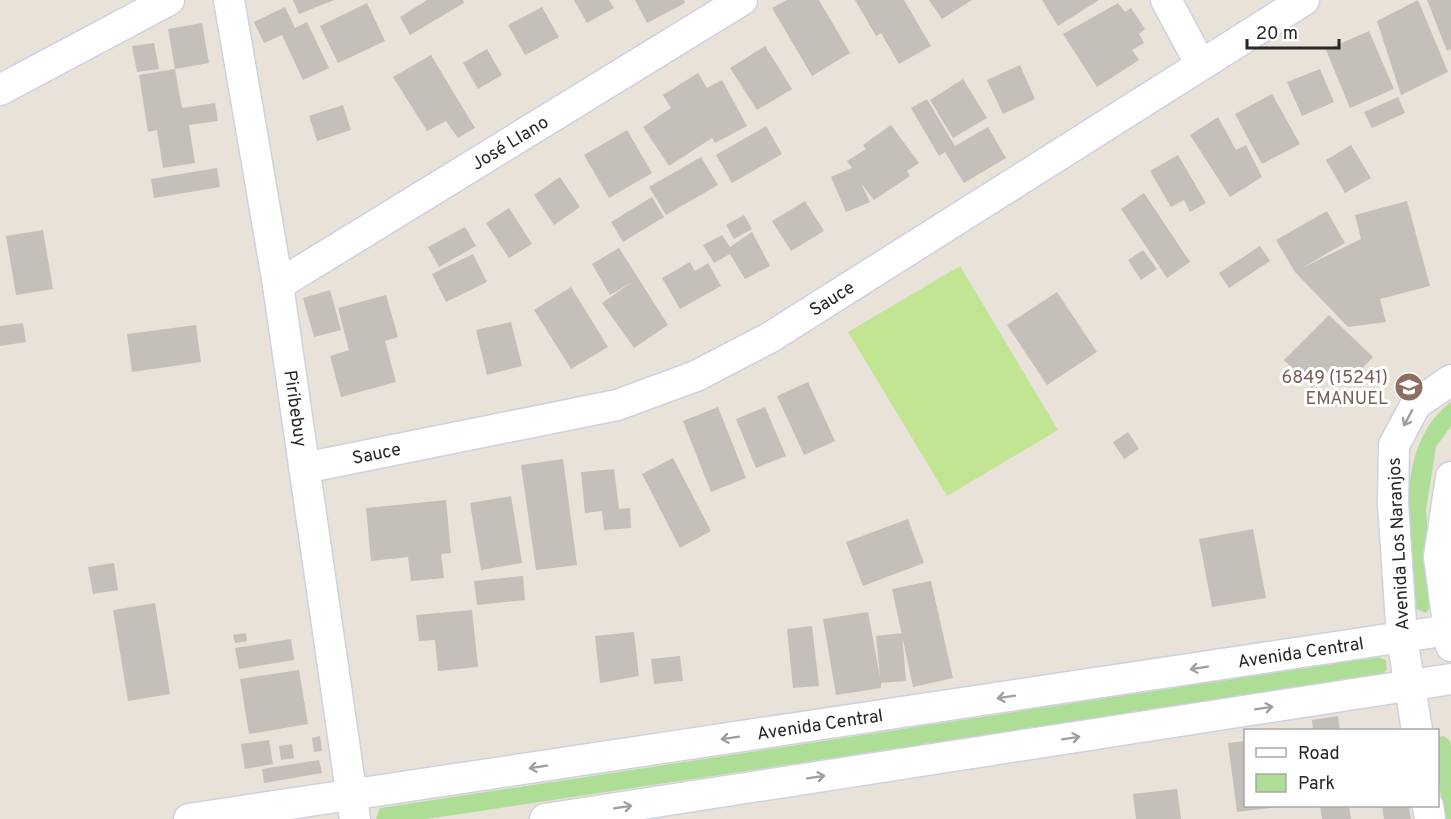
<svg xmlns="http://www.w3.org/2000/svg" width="1451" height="819" font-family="Overpass,sans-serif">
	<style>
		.green { fill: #aede96 }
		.pitch { fill: #c1e592 }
		.building { fill: #c4bfb8 }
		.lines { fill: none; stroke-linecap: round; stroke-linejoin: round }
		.minor-casing { stroke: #ced1e0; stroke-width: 33 }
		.minor { stroke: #fff; stroke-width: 30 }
		.oneway { stroke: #9e9e9e }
		.labels { text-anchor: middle; stroke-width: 6; stroke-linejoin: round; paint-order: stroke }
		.street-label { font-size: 18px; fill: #272727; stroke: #fff }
		.education-label { font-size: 18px; fill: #785e54; stroke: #fff; text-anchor: end }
	</style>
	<rect width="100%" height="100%" fill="#e9e2d8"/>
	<path class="green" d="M1451 402V426L1436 447 1426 510 1432 605 1426 613 1414 608C1410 543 1391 447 1451 402Z
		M1379 657 1386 660 1387 669 1382 675 427 819H376L380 808Z
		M1444 736 1450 741 1451 747V819H1444L1438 776V737Z"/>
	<path class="pitch" d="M960 266 1058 430 947 496 848 332Z"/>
	<path class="building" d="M293 0H334L299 14Z
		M427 0H463L464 3 410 35 400 17Z
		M574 0H609L614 8 587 23Z
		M635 0H684L685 3 647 23Z
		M787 0H819L850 53 812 76 772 8Z
		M855 0H904L931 46 899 64 881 33 876 36Z
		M929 0H972L942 19Z
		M1042 0H1099L1058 26Z
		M1418 0 1448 72 1401 95 1377 21Z
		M1427 0H1451V49L1447 51Z
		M367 3 385 41 338 63 320 26Z
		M1118 3 1125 12 1131 8 1145 29 1139 34 1144 43 1132 50 1139 60 1097 87 1063 34Z
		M285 7 295 28 307 22 329 68 303 80 282 35 264 43 254 22Z
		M542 7 559 37 525 55 508 25Z
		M202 23 209 63 175 69 168 29Z
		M1369 31 1394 89 1350 108 1326 50Z
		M154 43 159 69 137 72 132 46Z
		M765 46 792 89 757 110 730 68Z
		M487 49 502 75 478 89 463 63Z
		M431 55 475 128 458 138 446 121 427 131 393 77Z
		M1020 65 1035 99 1003 114 987 80Z
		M175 69 182 108 215 103 218 121 189 125 195 163 163 168 157 130 148 132 139 75Z
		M1320 69 1334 102 1302 116 1287 82Z
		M698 73 707 88 722 80 747 126 715 143 712 138 669 166 643 127 671 108 663 95Z
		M963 79 987 118 953 138 930 100Z
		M1272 94 1300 144 1262 164 1235 114Z
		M1398 97 1405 113 1372 128 1364 112Z
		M927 99 955 146 988 127 1006 158 964 183 945 152 939 156 911 108Z
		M343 105 351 130 317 141 309 116Z
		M1218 117 1236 150 1246 145 1262 177 1230 197 1190 135Z
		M891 125 919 163 907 171 910 176 874 200 861 183 870 202 846 212 831 177 852 168 847 161 866 149 863 145Z
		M766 126 782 154 732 183 716 155Z
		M627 130 652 173 609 198 584 155Z
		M1351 145 1371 178 1345 193 1326 160Z
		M1178 155 1206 203 1190 212 1184 200 1171 207 1150 171Z
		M701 157 718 185 666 215 649 187Z
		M217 168 220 187 154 198 151 179Z
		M560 177 580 207 554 225 534 195Z
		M1144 193 1190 262 1167 278 1121 209Z
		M652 197 664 217 623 242 611 222Z
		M805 201 824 231 791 251 772 221Z
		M1407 201 1430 286 1380 299 1386 322 1348 327 1295 272 1276 240 1327 211 1345 243 1302 268 1361 239 1355 215Z
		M509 208 532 244 509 258 486 223Z
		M744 215 752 229 734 239 726 225Z
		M465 227 476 246 439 267 428 247Z
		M43 230 53 289 16 295 6 236Z
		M752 232 770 266 745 279 730 254 714 263 703 245 722 235 730 247Z
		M1260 246 1270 261 1229 288 1219 273Z
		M619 248 668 325 634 348 602 303 632 282 610 295 592 264Z
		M1143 250 1157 269 1141 280 1128 260Z
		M473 254 487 282 446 302 432 274Z
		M690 262 695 271 708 263 721 286 680 309 662 278Z
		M571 287 608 347 571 369 534 310Z
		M330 290 341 330 314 337 303 298Z
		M1057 292 1097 352 1047 385 1007 325Z
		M386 295 398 337 385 341 396 382 341 397 330 356 349 350 338 308Z
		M1329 315 1373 357 1345 386 1329 370 1312 388 1284 360Z
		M511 322 522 366 487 375 476 330Z
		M23 323 26 342 0 346V326Z
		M196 325 201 362 132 372 127 334Z
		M808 382 835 441 804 455 777 396Z
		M718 407 746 478 711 492 683 421Z
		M765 407 786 456 756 468 736 419Z
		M1128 432 1139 449 1124 459 1113 442Z
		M673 458 711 531 680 548 642 474Z
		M563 459 577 565 536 570 521 465Z
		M614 469 619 509 630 508 631 528 604 530 602 511 585 513 581 472Z
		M511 496 522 563 481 570 470 503Z
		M446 500 451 553 441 554 444 578 411 581 408 557 371 561 366 508Z
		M908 519 924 563 863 586 846 542Z
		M1253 529 1266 598 1212 607 1199 539Z
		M114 563 118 590 93 594 88 567Z
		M523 576 525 600 477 605 474 581Z
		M931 581 953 678 913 687 892 589Z
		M155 603 170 694 128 701 113 610Z
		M472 610 478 667 438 671 435 640 419 641 416 615Z
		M868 612 880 677 876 636 902 633 906 681 881 683V688L836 695 823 619Z
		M812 626 819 686 793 688 787 629Z
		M634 632 639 676 600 683 595 636Z
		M246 633 247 641 235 643 233 635Z
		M291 639 294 660 239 669 235 648Z
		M680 656 683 681 654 684 651 659Z
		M299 670 308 724 249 734 240 679Z
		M1338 716 1340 730H1313L1312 720Z
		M320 736 322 751 314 752 312 738Z
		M269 740 273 764 245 769 241 744Z
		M1246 741V806L1277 807 1237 812 1228 743Z
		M292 744 294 758 281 760 279 746Z
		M319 760 322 773 264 783 262 769Z
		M1177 789 1181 819H1136L1133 794Z
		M1320 806H1349L1351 819H1322Z
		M1382 806H1409L1411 819H1384Z"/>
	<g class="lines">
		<g class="minor-casing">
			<g id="minor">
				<path id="s1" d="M229 0 278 285 355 819"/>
				<path d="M1166 0 1201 65"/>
				<path d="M0 90 169 0"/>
				<path id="s2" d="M278 285 742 0"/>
				<path id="s3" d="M304 468 617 405 696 376 769 338 1304 0"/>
				<path d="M1451 477 1439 557 1451 646"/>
				<path d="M1417 730 1402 638 1393 504 1394 445 1416 404 1451 380"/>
				<path d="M1428 806 1430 819"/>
				<path id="s4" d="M189 819 1449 630"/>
				<path d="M545 819 1451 679"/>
			</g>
		</g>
		<use href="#minor" class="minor"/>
	</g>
	<defs><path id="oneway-shaft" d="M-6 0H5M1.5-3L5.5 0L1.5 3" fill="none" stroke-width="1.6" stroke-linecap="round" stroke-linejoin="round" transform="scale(1.5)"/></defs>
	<g class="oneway">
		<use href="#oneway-shaft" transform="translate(1408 418) rotate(118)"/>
		<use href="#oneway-shaft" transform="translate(1199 668) rotate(171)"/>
		<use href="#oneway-shaft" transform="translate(1006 697) rotate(171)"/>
		<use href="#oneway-shaft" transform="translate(1264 708) rotate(-9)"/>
		<use href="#oneway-shaft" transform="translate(730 738) rotate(171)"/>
		<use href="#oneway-shaft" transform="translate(1071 738) rotate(-9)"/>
		<use href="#oneway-shaft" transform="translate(538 767) rotate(171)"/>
		<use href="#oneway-shaft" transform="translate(816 777) rotate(-9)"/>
		<use href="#oneway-shaft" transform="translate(623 807) rotate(-9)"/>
	</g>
	<defs>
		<g id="school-disc" transform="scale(1.5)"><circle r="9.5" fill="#8d6e63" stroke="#fff"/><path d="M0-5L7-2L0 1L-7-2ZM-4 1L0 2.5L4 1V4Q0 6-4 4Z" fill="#fff"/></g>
	</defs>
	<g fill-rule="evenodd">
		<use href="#school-disc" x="1409" y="387"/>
	</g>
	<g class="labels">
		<g class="street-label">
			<text dy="6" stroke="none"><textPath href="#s2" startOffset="272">José Llano</textPath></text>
			<text dy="6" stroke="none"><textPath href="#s3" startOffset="560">Sauce</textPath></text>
			<text dy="6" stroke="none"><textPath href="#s1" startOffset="414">Piribebuy</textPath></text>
			<text dy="6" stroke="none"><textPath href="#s3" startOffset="74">Sauce</textPath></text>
			<text transform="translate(1398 544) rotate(-93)" y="6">Avenida Los Naranjos</text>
			<text dy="6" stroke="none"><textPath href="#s4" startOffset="1124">Avenida Central</textPath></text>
			<text dy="6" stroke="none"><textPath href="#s4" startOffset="638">Avenida Central</textPath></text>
		</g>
		<g class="education-label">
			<text x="1388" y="383">6849 (15241)<tspan x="1388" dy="21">EMANUEL</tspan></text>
		</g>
	</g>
	<rect x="1244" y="729" width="195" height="78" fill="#ffffff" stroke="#a9a9a9" stroke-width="1.5"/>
	<rect x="1256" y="748" width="30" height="9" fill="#ffffff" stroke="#a9a9a9" stroke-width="1.5"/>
	<text x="1298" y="759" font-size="18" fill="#272727">Road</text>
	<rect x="1256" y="774" width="30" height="18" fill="#aede96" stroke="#a9a9a9" stroke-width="1.5"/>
	<text x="1298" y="789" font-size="18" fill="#272727">Park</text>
	<path d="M1247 39v9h92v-9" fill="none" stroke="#272727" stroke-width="3"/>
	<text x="1256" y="39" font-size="18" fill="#272727" stroke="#ffffff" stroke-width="4.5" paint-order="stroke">20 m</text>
</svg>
